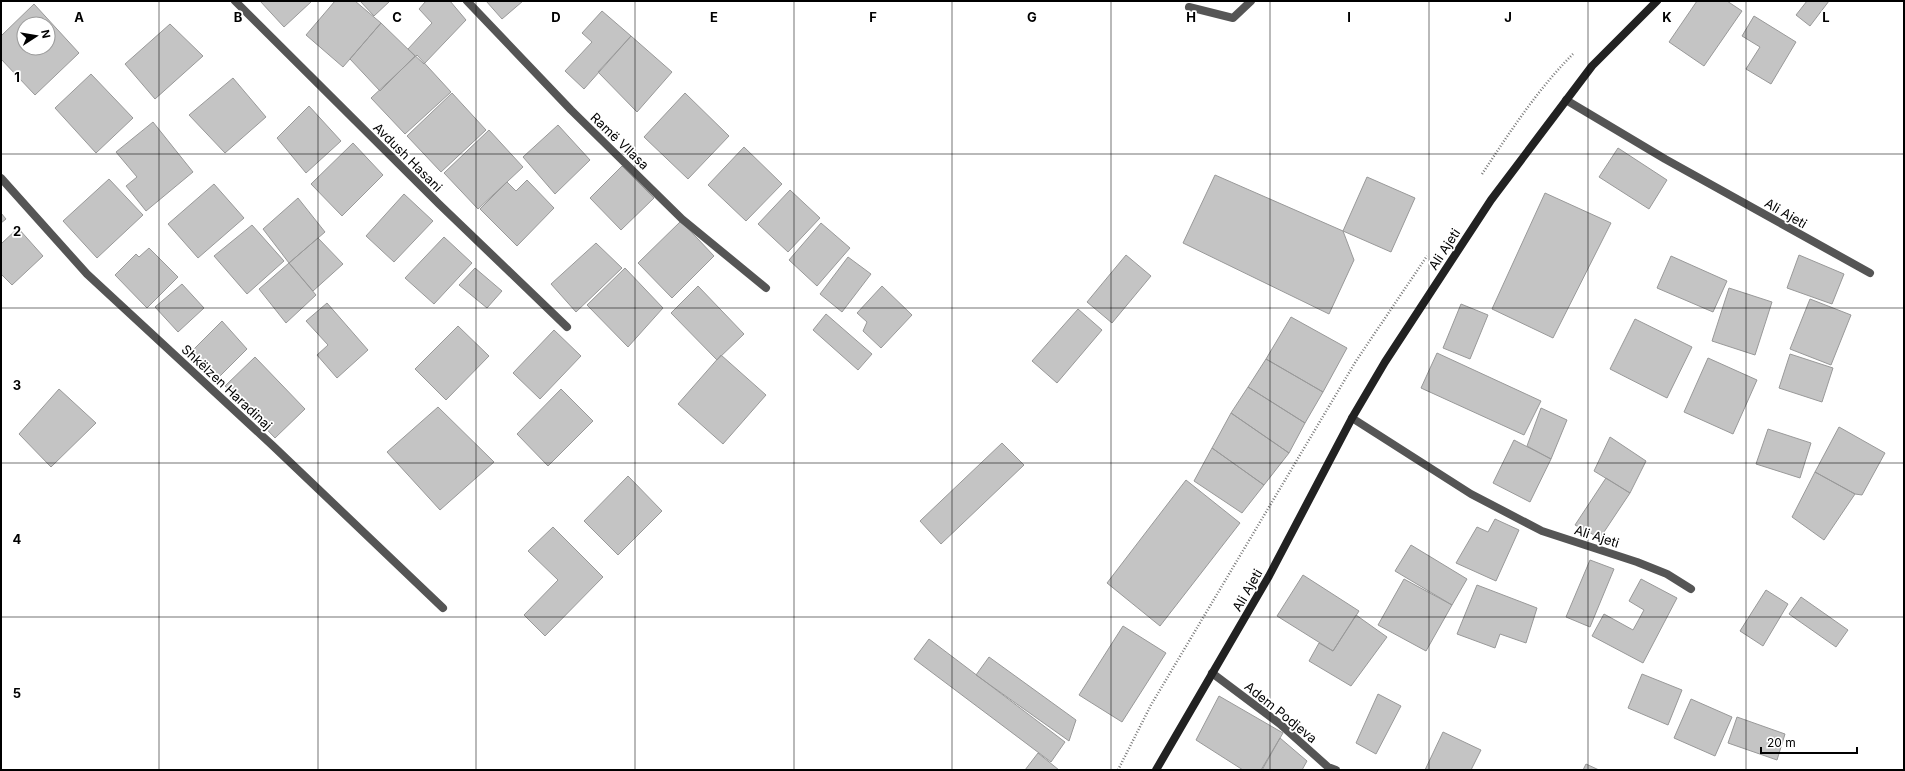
<svg xmlns="http://www.w3.org/2000/svg" width="1905" height="771" font-family="Inter,sans-serif">
	<style>
		.building { fill: #c4c4c4; stroke: #999; fill-rule: evenodd }
		.lines { fill: none; stroke-linecap: round; stroke-linejoin: round }
		.path { stroke: #777; stroke-width: 2.5; stroke-dasharray: 1 2; stroke-linecap: butt }
		.minor { stroke: #555; stroke-width: 8 }
		.secondary { stroke: #222; stroke-width: 8 }
		.grid { fill: none; stroke: #000; stroke-width: 1; stroke-opacity: 0.55 }
		.labels { text-anchor: middle; stroke-width: 3.5; stroke-linejoin: round; paint-order: stroke }
		.street-label { font-size: 13px; fill: #000; stroke: #fff }
		.grid-label { font-size: 13px; text-anchor: middle; font-weight: bold; fill: #000; stroke: #fff; stroke-width: 3.5; stroke-linejoin: round; paint-order: stroke }
	</style>
	<rect width="100%" height="100%" fill="#fff"/>
	<path class="building" d="M260 1H312L284 27Z
		M335 1H355L381 23 343 67 306 35Z
		M360 1H390L374 16Z
		M426 1H450L466 20 424 64 408 49 432 23 419 9Z
		M486 1H523L502 19Z
		M1697 1H1727L1742 11 1704 66 1669 42Z
		M1807 1H1829L1810 26 1796 15Z
		M34 4 79 53 35 95 1 59V36ZM24 24H48V48H24Z
		M602 11 631 36 584 89 565 71 592 42 582 33Z
		M1754 16 1796 42 1771 84 1746 69 1760 47 1742 36Z
		M381 23 415 56 380 91 350 59Z
		M170 24 203 56 155 99 125 64Z
		M631 36 672 72 637 112 598 72Z
		M417 55 451 92 405 134 371 98Z
		M91 74 133 118 96 153 55 108Z
		M233 78 266 117 225 153 189 115Z
		M452 93 486 130 441 172 407 136Z
		M685 93 729 136 688 179 644 137Z
		M309 106 341 141 306 173 277 138Z
		M153 122 193 172 146 211 126 186 137 177 116 152Z
		M558 125 590 160 555 194 523 157Z
		M489 130 523 167 478 209 444 173Z
		M353 143 383 175 342 216 311 184Z
		M744 147 782 184 746 221 708 185Z
		M1618 148 1667 180 1649 209 1599 177Z
		M622 166 654 198 621 230 590 198Z
		M1215 175 1343 231 1354 260 1329 314 1183 243Z
		M1367 177 1415 198 1391 252 1343 231Z
		M109 179 143 215 97 258 63 221Z
		M527 180 554 208 517 246 480 209 507 182 516 191Z
		M214 184 244 218 198 258 168 224Z
		M790 190 820 218 788 252 758 224Z
		M1545 193 1611 223 1553 338 1492 309Z
		M404 194 433 221 394 262 366 236Z
		M298 198 325 232 289 263 263 229Z
		M1 213 6 219 1 223Z
		M681 221 714 256 672 298 638 263Z
		M821 223 850 248 817 286 789 260Z
		M252 225 284 261 247 294 214 256Z
		M18 228 43 256 12 285 1 274V244Z
		M444 237 472 263 434 304 405 278Z
		M318 238 343 264 313 291 289 263Z
		M596 243 622 268 576 312 551 284Z
		M149 248 178 277 147 308 115 275 136 254 139 257Z
		M1126 255 1151 276 1112 323 1087 302Z
		M1799 255 1844 274 1832 304 1787 288Z
		M1671 256 1727 281 1713 312 1657 288Z
		M848 257 871 274 842 312 820 294Z
		M289 263 316 295 286 323 259 289Z
		M475 268 502 291 487 308 459 285Z
		M625 268 663 308 628 347 587 305Z
		M182 284 204 308 178 332 155 307Z
		M698 286 744 334 717 360 671 313Z
		M882 286 912 315 881 348 863 331 867 322 857 313Z
		M1729 288 1772 302 1755 355 1712 341Z
		M1810 299 1851 315 1831 365 1790 349Z
		M327 303 368 350 337 378 317 355 328 345 306 321Z
		M1461 304 1488 315 1470 359 1443 348Z
		M1078 309 1102 330 1057 383 1032 361Z
		M826 314 872 354 858 370 813 330Z
		M1291 317 1347 348 1323 392 1266 359Z
		M1635 319 1692 347 1667 398 1610 369Z
		M222 321 247 349 218 378 192 351Z
		M458 326 489 356 446 400 415 369Z
		M554 330 581 356 540 399 513 373Z
		M1437 353 1541 401 1524 435 1421 388Z
		M1790 354 1833 368 1822 402 1779 388Z
		M721 355 766 395 723 444 678 404Z
		M255 357 305 409 275 438 225 386Z
		M1708 358 1757 380 1733 434 1684 412Z
		M1266 359 1323 392 1305 423 1248 387Z
		M1248 387 1305 423 1289 453 1231 413Z
		M59 389 96 423 51 467 19 434Z
		M561 389 593 421 548 466 517 434Z
		M438 407 494 462 440 510 387 452Z
		M1541 408 1567 420 1551 459 1527 446Z
		M1231 413 1289 453 1264 485 1212 448Z
		M1839 427 1885 453 1862 495 1855 494 1815 472Z
		M1768 429 1811 443 1800 478 1756 464Z
		M1610 437 1646 461 1630 493 1594 471Z
		M1514 440 1551 459 1530 502 1493 483Z
		M1002 443 1024 465 941 544 920 521Z
		M1212 448 1264 485 1242 513 1194 481Z
		M1815 472 1855 494 1824 540 1792 517Z
		M628 476 662 511 618 555 584 521Z
		M1606 478 1630 493 1600 538 1575 525Z
		M1186 480 1240 523 1160 626 1107 583Z
		M1495 519 1519 530 1496 581 1456 563 1477 527 1488 532Z
		M553 527 603 577 545 636 524 615 558 580 528 551Z
		M1411 545 1467 579 1452 605 1395 571Z
		M1590 560 1614 569 1590 627 1566 617Z
		M1303 575 1359 611 1333 651 1277 616Z
		M1404 579 1452 605 1426 651 1378 625Z
		M1641 579 1677 598 1643 663 1592 636 1604 614 1633 630 1644 610 1629 601Z
		M1477 585 1537 608 1526 643 1500 634 1495 648 1457 634Z
		M1766 590 1788 604 1763 646 1740 631Z
		M1801 597 1848 630 1836 647 1789 614Z
		M1356 615 1387 637 1351 686 1309 661 1319 643 1333 651Z
		M1123 626 1166 653 1122 722 1079 695Z
		M929 639 1065 742 1051 762 914 659Z
		M989 657 1076 720 1069 741 976 675Z
		M1642 674 1682 690 1668 725 1628 708Z
		M1378 694 1401 706 1376 754 1356 743Z
		M1219 696 1283 733 1261 770H1243L1196 740Z
		M1691 699 1732 717 1715 756 1674 738Z
		M1737 717 1785 734 1777 760 1728 743Z
		M1443 732 1481 750 1471 770H1425Z
		M1280 738 1307 761 1302 770H1262Z
		M1038 753 1059 770H1025Z
		M1586 764 1599 770H1583Z"/>
	<g class="lines">
		<path class="path" d="M1482 174C1510 132 1537 90 1573 54
			M1118 770 1151 705 1356 361 1427 256"/>
		<path class="minor" d="M235 1 439 204 567 327
			M467 1 571 110 682 219 766 288
			M1189 7 1233 18 1251 1
			M1566 100 1665 159 1870 273
			M1 178 87 274 272 445 443 608
			M1352 418 1471 494 1542 531 1637 562 1667 574 1691 589
			M1212 673 1280 724 1328 767 1336 770"/>
		<path class="secondary" d="M1156 770 1269 576 1352 418 1385 362 1491 200 1592 66 1657 1"/>
	</g>
	<path class="grid" d="M159 1V770M318 1V770M476 1V770M635 1V770M794 1V770M952 1V770M1111 1V770M1270 1V770M1429 1V770M1588 1V770M1746 1V770M1 154H1904M1 308H1904M1 463H1904M1 617H1904"/>
	<g class="labels">
		<g class="street-label">
			<text transform="translate(620 141) rotate(44)" y="5">Ramë Vllasa</text>
			<text transform="translate(408 157) rotate(45)" y="5">Avdush Hasani</text>
			<text transform="translate(1786 213) rotate(30)" y="5">Ali Ajeti</text>
			<text transform="translate(1444 249) rotate(-57)" y="5">Ali Ajeti</text>
			<text transform="translate(227 387) rotate(43)" y="5">Shkëlzen Haradinaj</text>
			<text transform="translate(1597 536) rotate(18)" y="5">Ali Ajeti</text>
			<text transform="translate(1247 590) rotate(-60)" y="5">Ali Ajeti</text>
			<text transform="translate(1281 712) rotate(39)" y="5">Adem Podjeva</text>
		</g>
	</g>
	<g class="grid-label">
		<text x="79" y="22">A</text>
		<text x="238" y="22">B</text>
		<text x="397" y="22">C</text>
		<text x="556" y="22">D</text>
		<text x="714" y="22">E</text>
		<text x="873" y="22">F</text>
		<text x="1032" y="22">G</text>
		<text x="1191" y="22">H</text>
		<text x="1349" y="22">I</text>
		<text x="1508" y="22">J</text>
		<text x="1667" y="22">K</text>
		<text x="1826" y="22">L</text>
		<text x="17" y="82">1</text>
		<text x="17" y="236">2</text>
		<text x="17" y="390">3</text>
		<text x="17" y="544">4</text>
		<text x="17" y="698">5</text>
	</g>
	<rect width="1905" height="771" fill="none" stroke="#000000" stroke-width="4"/>
	<g transform="translate(36 36) rotate(78)"><circle r="19" fill="#ffffff" stroke="#999999"/>
	<path d="M0-3L7 15L0 10L-7 15Z" fill="#000000"/>
	<text y="-6" font-size="11" font-weight="bold" text-anchor="middle" fill="#000000">N</text>
	</g>
	<path d="M1761 747v6h96v-6" fill="none" stroke="#000000" stroke-width="2"/>
	<text x="1767" y="747" font-size="12" fill="#000000" stroke="#ffffff" stroke-width="3" paint-order="stroke">20 m</text>
</svg>
